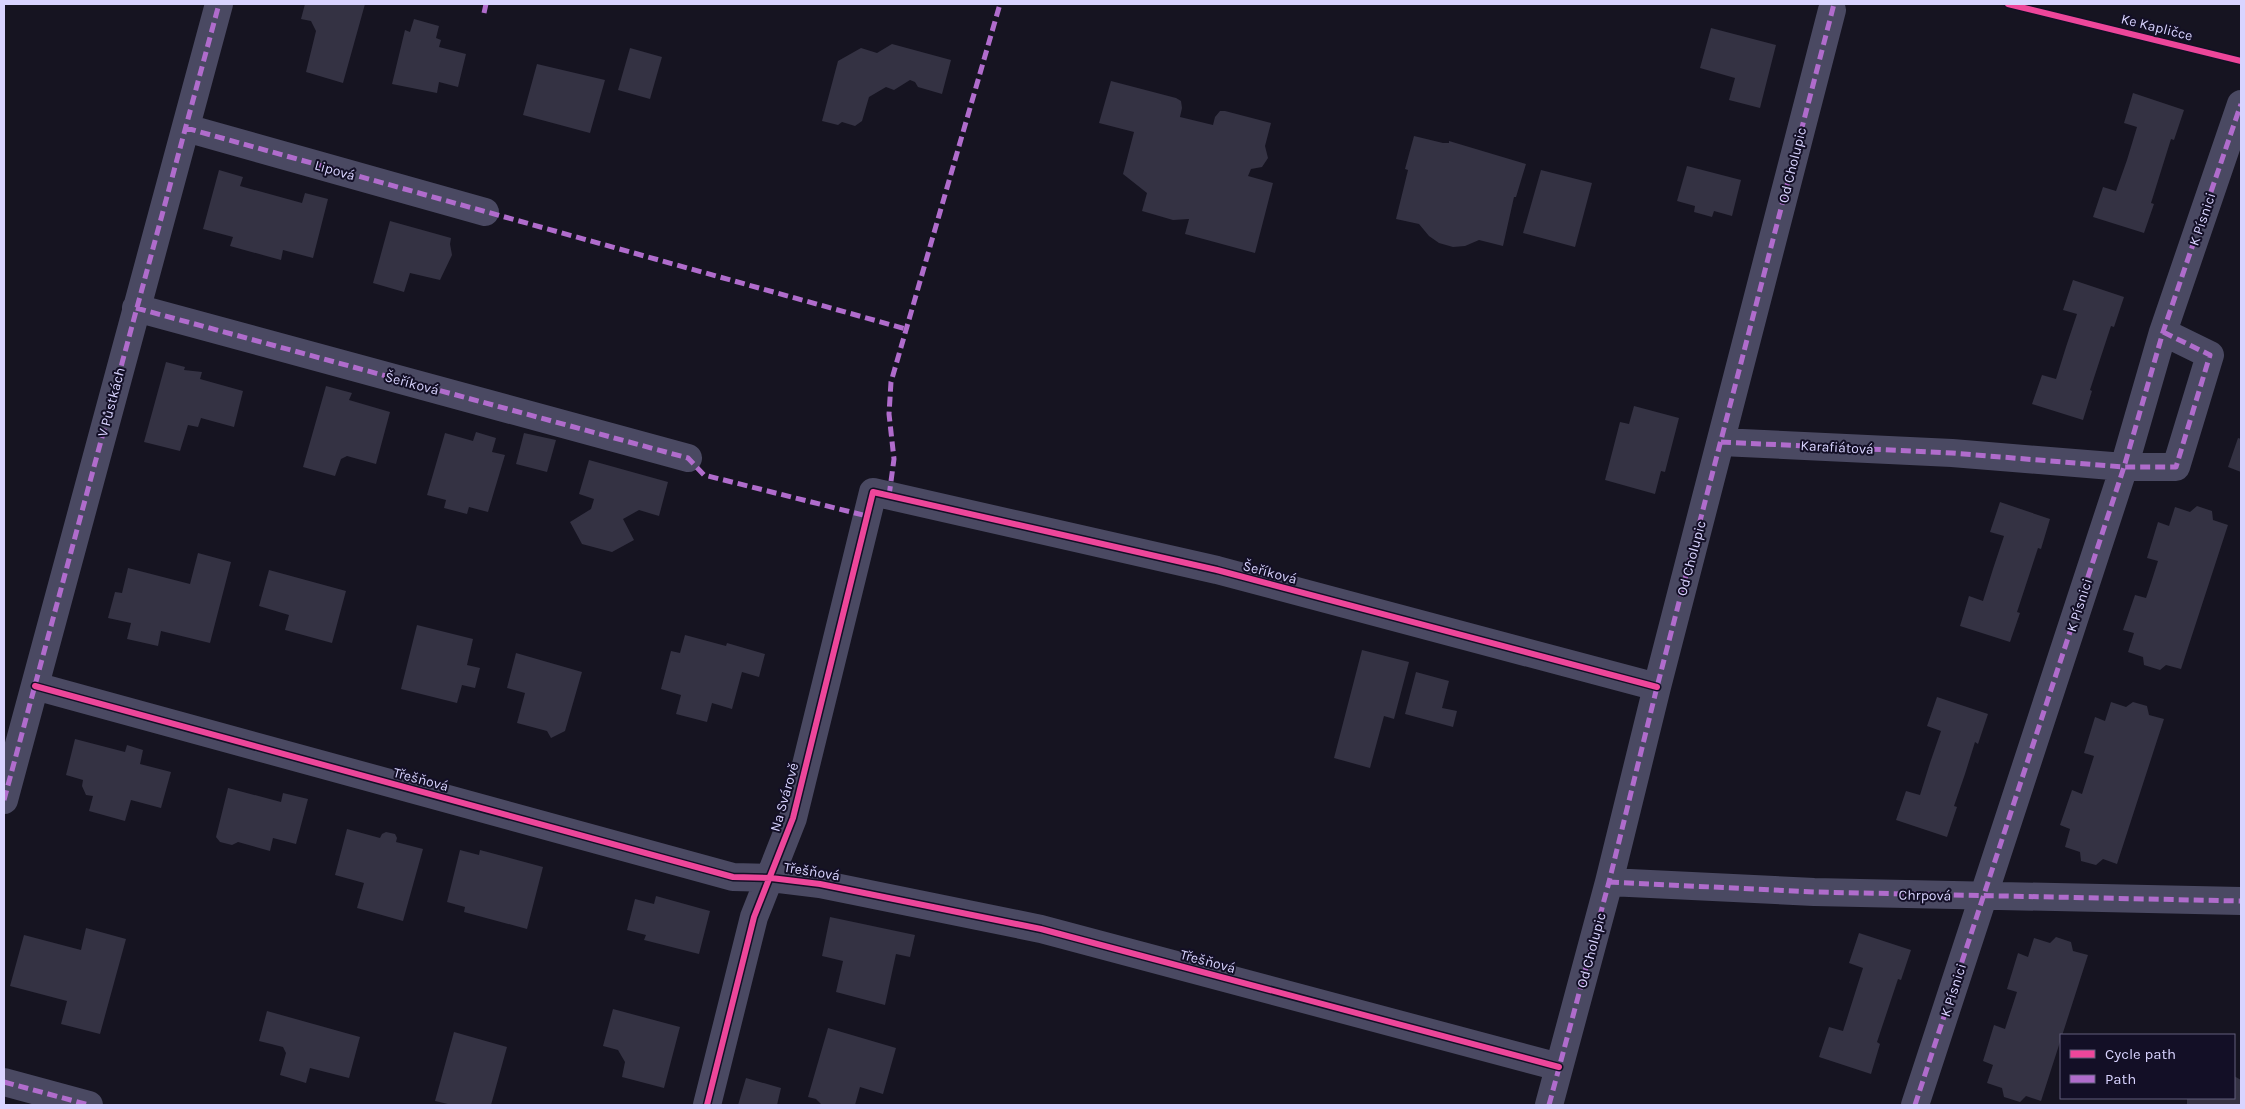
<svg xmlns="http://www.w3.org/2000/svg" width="2245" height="1109" font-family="Karla,sans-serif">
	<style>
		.building { fill: #343243 }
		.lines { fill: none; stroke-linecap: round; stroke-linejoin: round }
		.minor { stroke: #4a4962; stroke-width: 28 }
		.quiet { stroke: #b06ccc; stroke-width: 5; stroke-dasharray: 10 5; stroke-linecap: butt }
		.cycleway-casing { stroke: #130f26; stroke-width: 9 }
		.cycleway { stroke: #ed469a; stroke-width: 6 }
		.labels { text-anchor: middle; stroke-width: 4; stroke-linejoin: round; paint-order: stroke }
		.street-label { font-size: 14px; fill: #d9d4ff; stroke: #130f26 }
	</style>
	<rect width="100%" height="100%" fill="#161421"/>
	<path class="building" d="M305 4H365L343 83 306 72 316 31 311 21 301 19Z
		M414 19 439 26 436 38 441 40 439 47 466 54 458 87 439 82 437 93 392 84 405 30 410 32Z
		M1711 28 1776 45 1760 108 1729 100 1735 78 1700 68Z
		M892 44 951 60 942 94 918 87 915 82 910 80 894 90 886 87 869 97 862 121 855 126 842 122 838 125 822 121 838 61 861 48 877 53Z
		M630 48 662 57 650 99 618 90Z
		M537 64 605 80 590 133 523 115Z
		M1111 81 1176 98 1181 101 1182 108 1180 117 1213 125 1215 117 1220 111H1225L1271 123 1265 146 1268 158 1262 167 1251 169 1248 176 1273 183 1255 253 1185 234 1189 219 1173 220 1142 211 1147 193 1123 174 1134 132 1099 123Z
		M2133 93 2184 110 2174 140 2171 139 2151 203 2154 204 2144 233 2093 217 2103 187 2116 191 2127 160 2137 127 2124 123Z
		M1414 136 1443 143H1449V141L1526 164 1516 197H1514L1503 246 1479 240 1465 246 1453 247 1439 243 1429 236 1419 224 1396 219 1408 170 1405 169Z
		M1687 166 1741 180 1732 216 1714 211 1712 217 1694 212 1695 206 1677 201Z
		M219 170 243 177 240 186 302 203 305 193 328 199 313 258 283 250 281 260 230 246 233 237 203 229Z
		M1541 170 1592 183 1575 247 1523 233Z
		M390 221 451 238 450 244 452 255 440 280 410 273 404 292 373 283Z
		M2073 280 2124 297 2114 327 2111 326 2090 390 2092 391 2083 420 2032 404 2042 375 2056 379 2066 347 2077 314 2063 310Z
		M166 362 185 367 184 370 202 372 200 379 243 391 234 427 201 418 198 427 188 425 180 451 144 442Z
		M326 386 352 393 349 400 390 412 376 464 347 456 341 459 335 476 303 467Z
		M1634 406 1679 418 1665 472 1661 471 1655 494 1605 480 1620 422 1629 424Z
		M476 432 496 438 492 452 505 455 488 512 469 507 467 514 444 508 446 500 427 495 445 433 473 441Z
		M524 433 556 440 547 472 516 464Z
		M2238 438 2241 439V472L2228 467Z
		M589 460 668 482 659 516 639 510 623 519 634 540 612 552 582 544 570 522 591 509 594 499 579 494Z
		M2000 502 2050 519 2041 549 2038 548 2017 612 2020 613 2010 642 1960 626 1969 596 1983 601 1993 569 2004 536 1990 532Z
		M2197 506 2212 511 2213 520 2228 525 2181 669 2166 665 2160 670 2144 665 2143 657 2128 652 2134 633 2123 630 2135 595 2146 598 2151 583 2158 561 2147 558 2158 522 2169 526 2175 507 2190 512Z
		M198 553 231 562 210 643 161 631 158 646 127 639 131 623 108 618 115 592 122 593 128 568 190 584Z
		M269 570 346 591 332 643 285 630 289 615 259 606Z
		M417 625 473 639 467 665 480 668 475 688 462 685 457 703 401 689Z
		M685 635 726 646 727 643 765 654 759 677 742 672 732 709 712 703 707 722 676 714 681 695 661 689 671 651 680 653Z
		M1362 650 1409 662 1394 719 1384 716 1370 768 1334 758Z
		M516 653 582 672 565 731 551 738 547 731 517 723 525 693 507 688Z
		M1416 672 1449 681 1442 708 1457 711 1453 727 1405 714Z
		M1937 697 1988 714 1978 744 1975 742 1965 774 1954 806 1957 807 1947 837 1896 820 1906 791 1920 795 1930 763 1941 731 1927 726Z
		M2111 702 2126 707 2133 702 2147 706 2149 715 2164 719 2117 864 2103 859 2096 865 2081 861 2080 852 2065 847 2070 829 2060 825 2072 790 2082 794 2094 756 2084 753 2095 717 2105 721Z
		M75 739 125 752 127 745 143 750 140 764 171 772 161 808 131 800 125 821 89 811 93 796 86 795 82 786 83 780 66 775Z
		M228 788 281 802 283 793 308 799 296 844 273 838 270 851 238 842 232 845 220 842 216 837Z
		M347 829 380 838 382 834 386 832 395 834 397 838 396 842 423 849 403 921 357 908 364 883 335 875Z
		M460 850 479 855 480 850 543 867 527 929 464 912 465 907 447 902Z
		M656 896 710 911 699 954 644 940 646 935 627 930 635 899 654 904Z
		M830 917 915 935 910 957 896 954 885 1005 836 992 843 961 822 956Z
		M86 928 126 939 100 1034 61 1024 67 1001 10 986 24 935 81 950Z
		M1859 933 1911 950 1901 980 1898 979 1877 1042 1880 1044 1871 1074 1819 1057 1829 1027 1843 1031 1863 968 1849 963Z
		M2056 937 2071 942 2073 951 2088 955 2041 1101 2026 1096 2020 1102 2004 1097 2002 1088 1987 1083 1993 1065 1983 1061 1994 1025 2005 1029 2017 992 2007 989 2018 953 2028 957 2034 938 2050 943Z
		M613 1009 680 1027 664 1088 622 1077 625 1062 618 1050 603 1046Z
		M267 1011 360 1037 349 1078 310 1068 306 1083 280 1075 286 1053 283 1047 259 1041Z
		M828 1028 896 1048 883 1094 860 1087 855 1105H822L816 1099 808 1097Z
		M454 1032 507 1047 491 1105H452L435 1101Z
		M2234 1076 2241 1080V1105H2187V1098H2234Z
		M746 1078 781 1088 777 1105H738Z"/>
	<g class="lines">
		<path class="minor" d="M186 128 485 212
			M136 308 688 458
			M1721 442 1952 453 2124 467H2176L2210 355 2163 332
			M35 686 733 877 771 878 820 884 1041 929 1559 1067
			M4 800 219 4
			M1609 882 1814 892 2241 901
			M4 1082 89 1105
			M707 1105 754 917 793 818 873 492 1217 570 1657 687
			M1549 1105 1609 882 1657 687 1832 10
			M1915 1105 2124 467 2163 332 2241 104"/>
		<path class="quiet" d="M484 13 486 4
			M186 128 906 329
			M136 308 688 458 704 475 867 516
			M1721 442 1952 453 2124 467H2176L2210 355 2163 332
			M889 496 894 459 889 414 891 382 1000 4
			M4 800 219 4
			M1609 882 1814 892 2241 901
			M4 1082 89 1105
			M1549 1105 1609 882 1657 687 1834 4
			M1915 1105 2124 467 2163 332 2241 104"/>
		<g class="cycleway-casing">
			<path id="cycleway" d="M2008 4 2241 61
				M35 686 733 877 771 878 820 884 1041 929 1559 1067
				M707 1105 754 917 793 818 873 492 1217 570 1657 687"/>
		</g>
		<use href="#cycleway" class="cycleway"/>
	</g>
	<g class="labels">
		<g class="street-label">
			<text transform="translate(2157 27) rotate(14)" y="5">Ke Kapličce</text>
			<text transform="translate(1792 165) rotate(-76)" y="5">Od Cholupic</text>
			<text transform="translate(335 170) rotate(16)" y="5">Lipová</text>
			<text transform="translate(2202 219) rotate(-71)" y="5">K Písnici</text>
			<text transform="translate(412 383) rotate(15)" y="5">Šeříková</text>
			<text transform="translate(111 402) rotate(-75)" y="5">V Půstkách</text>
			<text transform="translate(1837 447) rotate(3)" y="5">Karafiátová</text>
			<text transform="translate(1691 558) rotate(-75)" y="5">Od Cholupic</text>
			<text transform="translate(1270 572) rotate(15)" y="5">Šeříková</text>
			<text transform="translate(2079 605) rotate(-72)" y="5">K Písnici</text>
			<text transform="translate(421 779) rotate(15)" y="5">Třešňová</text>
			<text transform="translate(784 797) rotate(-74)" y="5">Na Svárově</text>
			<text transform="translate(812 871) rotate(9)" y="5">Třešňová</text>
			<text transform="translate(1925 895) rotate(1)" y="5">Chrpová</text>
			<text transform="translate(1591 950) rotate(-75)" y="5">Od Cholupic</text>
			<text transform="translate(1208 961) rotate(15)" y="5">Třešňová</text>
			<text transform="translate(1953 990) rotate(-72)" y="5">K Písnici</text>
		</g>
	</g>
	<rect width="2245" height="1109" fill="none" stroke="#d9d4ff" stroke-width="10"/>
	<rect x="2060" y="1034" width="175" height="65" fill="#130f26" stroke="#625e7d"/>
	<rect x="2070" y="1050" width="25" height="8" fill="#ed469a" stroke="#625e7d"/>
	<text x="2105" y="1059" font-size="15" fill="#d9d4ff">Cycle path</text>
	<rect x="2070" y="1075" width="25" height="8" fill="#b06ccc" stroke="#625e7d"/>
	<text x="2105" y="1084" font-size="15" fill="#d9d4ff">Path</text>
</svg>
